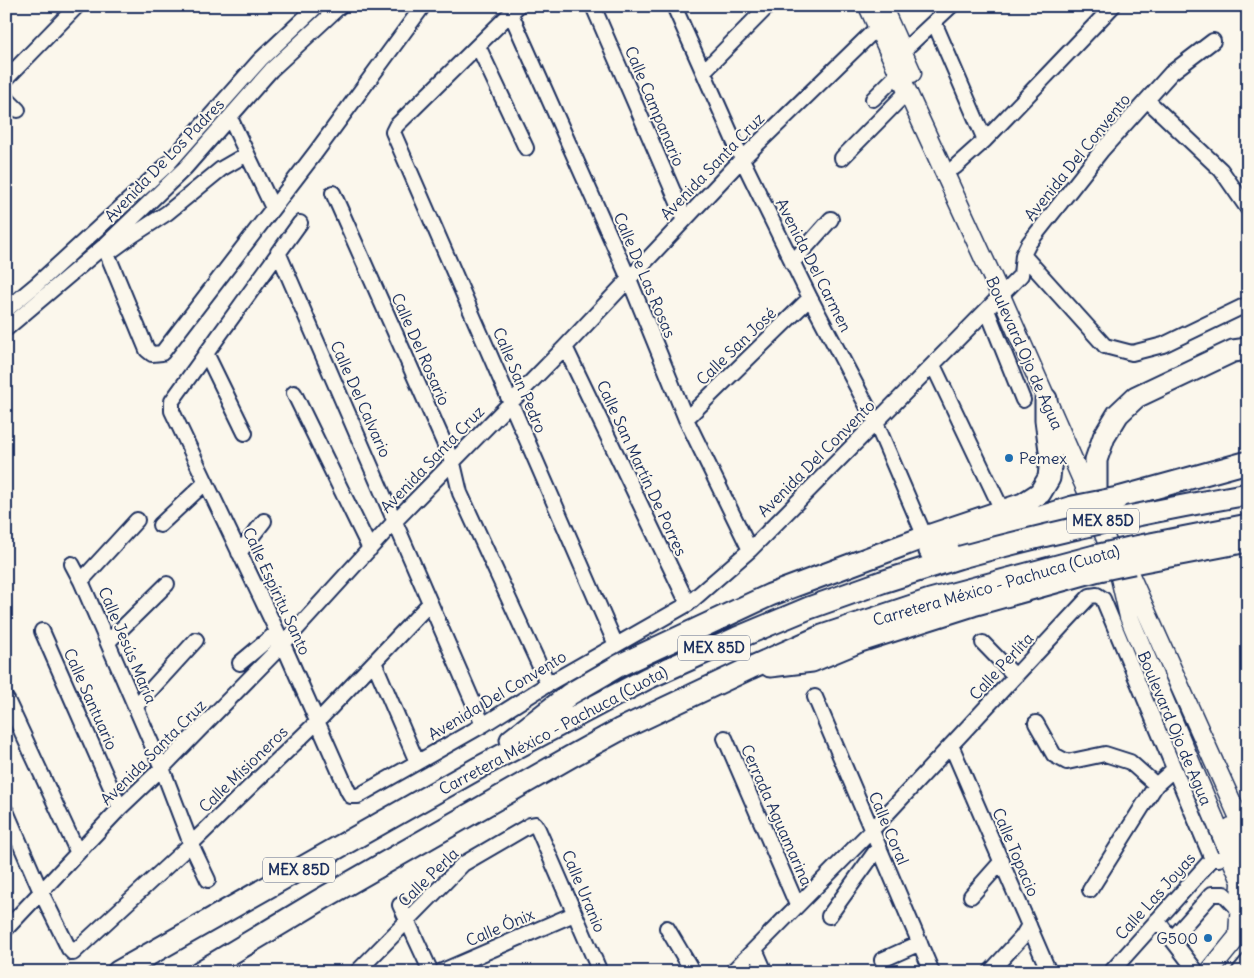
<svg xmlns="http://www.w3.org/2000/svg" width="1254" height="978" font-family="Delius,sans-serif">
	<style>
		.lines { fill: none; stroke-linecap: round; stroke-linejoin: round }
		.minor-casing { stroke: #1b2f5e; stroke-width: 18 }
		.major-casing { stroke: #1b2f5e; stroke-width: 21 }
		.highway-casing { stroke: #1b2f5e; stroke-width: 25 }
		.minor { stroke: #fbf7ec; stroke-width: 14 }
		.major { stroke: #fbf7ec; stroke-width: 18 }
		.highway { stroke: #fbf7ec; stroke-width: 21 }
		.highway-bridge-casing { stroke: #1b2f5e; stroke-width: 25; stroke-linecap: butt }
		.highway-bridge { stroke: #fbf7ec; stroke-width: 21 }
		.poi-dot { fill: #1f6fb2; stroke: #fbf7ec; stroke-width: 2 }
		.labels { text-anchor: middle; stroke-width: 4; stroke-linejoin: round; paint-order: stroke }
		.shield { fill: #fbf7ec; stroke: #5e6b89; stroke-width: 1 }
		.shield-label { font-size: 15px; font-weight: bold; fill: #1b2f5e }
		.street-label { font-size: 16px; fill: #1b2f5e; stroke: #fbf7ec }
		.poi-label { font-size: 16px; fill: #1b2f5e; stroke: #fbf7ec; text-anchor: start }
	</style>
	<rect width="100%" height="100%" fill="#fbf7ec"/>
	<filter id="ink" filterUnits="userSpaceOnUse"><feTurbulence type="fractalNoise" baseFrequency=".02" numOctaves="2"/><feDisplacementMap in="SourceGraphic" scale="10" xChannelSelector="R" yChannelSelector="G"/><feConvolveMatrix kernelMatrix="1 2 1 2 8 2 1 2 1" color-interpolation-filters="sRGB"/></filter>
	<g filter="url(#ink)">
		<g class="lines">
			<g class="minor-casing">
				<path id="minor" d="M518 6 396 126 393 132 616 645
					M593 6 685 219
					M674 6 742 159 810 298 876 423 925 537
					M511 14 629 279 686 419 750 550
					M934 22 985 140 955 167
					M478 46 526 148
					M902 52 951 6
					M704 71 768 6
					M6 79 77 6
					M6 98 18 110
					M873 99 899 73
					M1147 100 1221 170 1248 209
					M230 118 273 208
					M985 140 1113 6
					M842 158 907 92
					M333 193 453 463 460 493 548 684
					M300 223 172 401V411L283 644 348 791 351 796H358L483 725 548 684 688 604 750 550 1021 275 1023 255 1029 243 1102 150 1171 73 1213 41
					M104 246 147 350 152 354 162 353 316 152 423 6
					M278 252 483 725
					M107 254 133 235 167 213 221 169 247 154
					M1023 255 1105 346 1132 353 1163 345 1248 304
					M792 263 831 219
					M6 310 36 285 167 165 260 60 317 6
					M987 310 1023 400
					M6 329 104 246 185 168 271 70 340 6
					M565 347 688 604
					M206 353 245 433
					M933 365 1002 510
					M294 393 370 549
					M686 419 810 298
					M160 525 206 482
					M239 553 264 521
					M72 564 81 581 162 768 191 844 208 880
					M81 581 137 520
					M42 631 120 808
					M108 642 167 584
					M983 643 1015 676
					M374 662 417 762
					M240 663 277 632
					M815 697 932 972
					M7 700 78 853
					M135 707 196 640
					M1036 723 1054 755 1067 762 1105 754 1130 762 1156 785
					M725 738 797 905
					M951 745 1049 972
					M6 811 41 892 69 949 73 953 191 844 317 722 430 603
					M1090 890 1156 785 1174 769
					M971 896 1002 861
					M400 905 431 972
					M829 916 878 848
					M1157 920 1197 972
					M667 928 693 972
					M6 929 120 808 162 768 283 644 395 521 565 347 742 159 885 20
					M1172 939 1212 894H1224L1239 910
					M755 949 765 972
					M882 960 920 943
					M991 971 1022 937 1029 925
					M357 972 463 864 530 825 535 824 538 829 600 972
					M440 972 574 914
					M732 972 871 831 1090 596 1097 595 1103 599 1212 859
					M1111 972 1212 859H1219
					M1239 972 1248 961"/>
			</g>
			<g class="major-casing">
				<path id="major" d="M868 6 1001 296 1090 498 1119 573 1129 617 1248 898
					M882 6 912 73
					M1125 564 1248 838
					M1231 827 1248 865
					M1238 936 1241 883
					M1209 972 1248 924"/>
			</g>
			<g class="highway-casing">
				<path id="highway" d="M1096 496V460L1104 437 1118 414 1136 397 1233 351 1248 349
					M1118 498 1248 462
					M1130 548 1248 525
					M930 551 1073 507
					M1133 563 1248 541
					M770 666 812 661 860 641 973 605 1099 570
					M511 740 570 694 620 665 770 595 925 537 1023 504 1040 493 1049 478 1051 458 1046 420V399
					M118 972 480 767 648 678 737 638 809 608 882 582 961 557
					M200 972 320 900 570 757 621 729 750 668 822 636 930 600 1095 556"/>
			</g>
			<use href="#minor" class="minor"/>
			<use href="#major" class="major"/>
			<use href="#highway" class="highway"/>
			<g class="highway-bridge-casing">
				<path id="highway-bridge" d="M1073 507 1118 498
					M1095 556 1130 548
					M961 557C1056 531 1151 511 1248 494
					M1099 570 1133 563"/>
			</g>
			<use href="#highway-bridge" class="highway-bridge"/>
		</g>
	</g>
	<g class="poi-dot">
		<circle cx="1009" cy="458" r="5"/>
		<circle cx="1208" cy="938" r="5"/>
	</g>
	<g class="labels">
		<g class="shield">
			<rect x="1067" y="508.5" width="72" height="25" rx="4"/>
			<rect x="678" y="635.5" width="72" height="25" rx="4"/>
			<rect x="263" y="857.5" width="72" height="25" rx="4"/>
		</g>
		<g class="shield-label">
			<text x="1103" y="526">MEX 85D</text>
			<text x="714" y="653">MEX 85D</text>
			<text x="299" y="875">MEX 85D</text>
		</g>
		<g class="street-label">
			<text transform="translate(655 106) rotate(67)" y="6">Calle Campanario</text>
			<text transform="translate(1077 157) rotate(-51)" y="6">Avenida Del Convento</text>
			<text transform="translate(164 160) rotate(-46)" y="6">Avenida De Los Padres</text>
			<text transform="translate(712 166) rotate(-46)" y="6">Avenida Santa Cruz</text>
			<text transform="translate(814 265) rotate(63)" y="6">Avenida Del Carmen</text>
			<text transform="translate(645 275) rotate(67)" y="6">Calle De Las Rosas</text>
			<text transform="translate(736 346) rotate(-44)" y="6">Calle San José</text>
			<text transform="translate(421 349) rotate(66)" y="6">Calle Del Rosario</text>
			<text transform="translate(1025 353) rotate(66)" y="6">Boulevard Ojo de Agua</text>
			<text transform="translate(520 380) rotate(67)" y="6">Calle San Pedro</text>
			<text transform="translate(361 399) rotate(66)" y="6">Calle Del Calvario</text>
			<text transform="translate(816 458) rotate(-45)" y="6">Avenida Del Convento</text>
			<text transform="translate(432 459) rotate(-46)" y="6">Avenida Santa Cruz</text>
			<text transform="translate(642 468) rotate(65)" y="6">Calle San Martín De Porres</text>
			<text transform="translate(996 585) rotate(-16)" y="6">Carretera México - Pachuca (Cuota)</text>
			<text transform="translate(277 591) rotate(65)" y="6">Calle Espíritu Santo</text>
			<text transform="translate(128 645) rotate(67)" y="6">Calle Jesús María</text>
			<text transform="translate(1001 666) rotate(-47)" y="6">Calle Perlita</text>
			<text transform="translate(497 695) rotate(-31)" y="6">Avenida Del Convento</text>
			<text transform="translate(91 699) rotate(66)" y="6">Calle Santuario</text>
			<text transform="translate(1175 728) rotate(67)" y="6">Boulevard Ojo de Agua</text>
			<text transform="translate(553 730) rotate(-28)" y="6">Carretera México - Pachuca (Cuota)</text>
			<text transform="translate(153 752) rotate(-45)" y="6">Avenida Santa Cruz</text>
			<text transform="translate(243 769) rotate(-44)" y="6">Calle Misioneros</text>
			<text transform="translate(777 815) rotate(66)" y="6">Cerrada Aguamarina</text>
			<text transform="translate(889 828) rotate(67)" y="6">Calle Coral</text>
			<text transform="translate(1016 852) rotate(67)" y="6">Calle Topacio</text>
			<text transform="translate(428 877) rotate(-44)" y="6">Calle Perla</text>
			<text transform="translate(584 891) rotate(67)" y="6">Calle Uranio</text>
			<text transform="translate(1155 896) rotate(-48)" y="6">Calle Las Joyas</text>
			<text transform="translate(500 927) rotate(-23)" y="6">Calle Ónix</text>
		</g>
		<g class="poi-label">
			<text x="1019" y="464">Pemex</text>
			<text x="1198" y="944" text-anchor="end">G500</text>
		</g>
	</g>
	<rect width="1254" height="978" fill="none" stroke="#fbf7ec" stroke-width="25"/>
	<rect x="12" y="12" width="1229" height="953" fill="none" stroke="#1b2f5e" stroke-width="2" filter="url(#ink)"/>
</svg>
